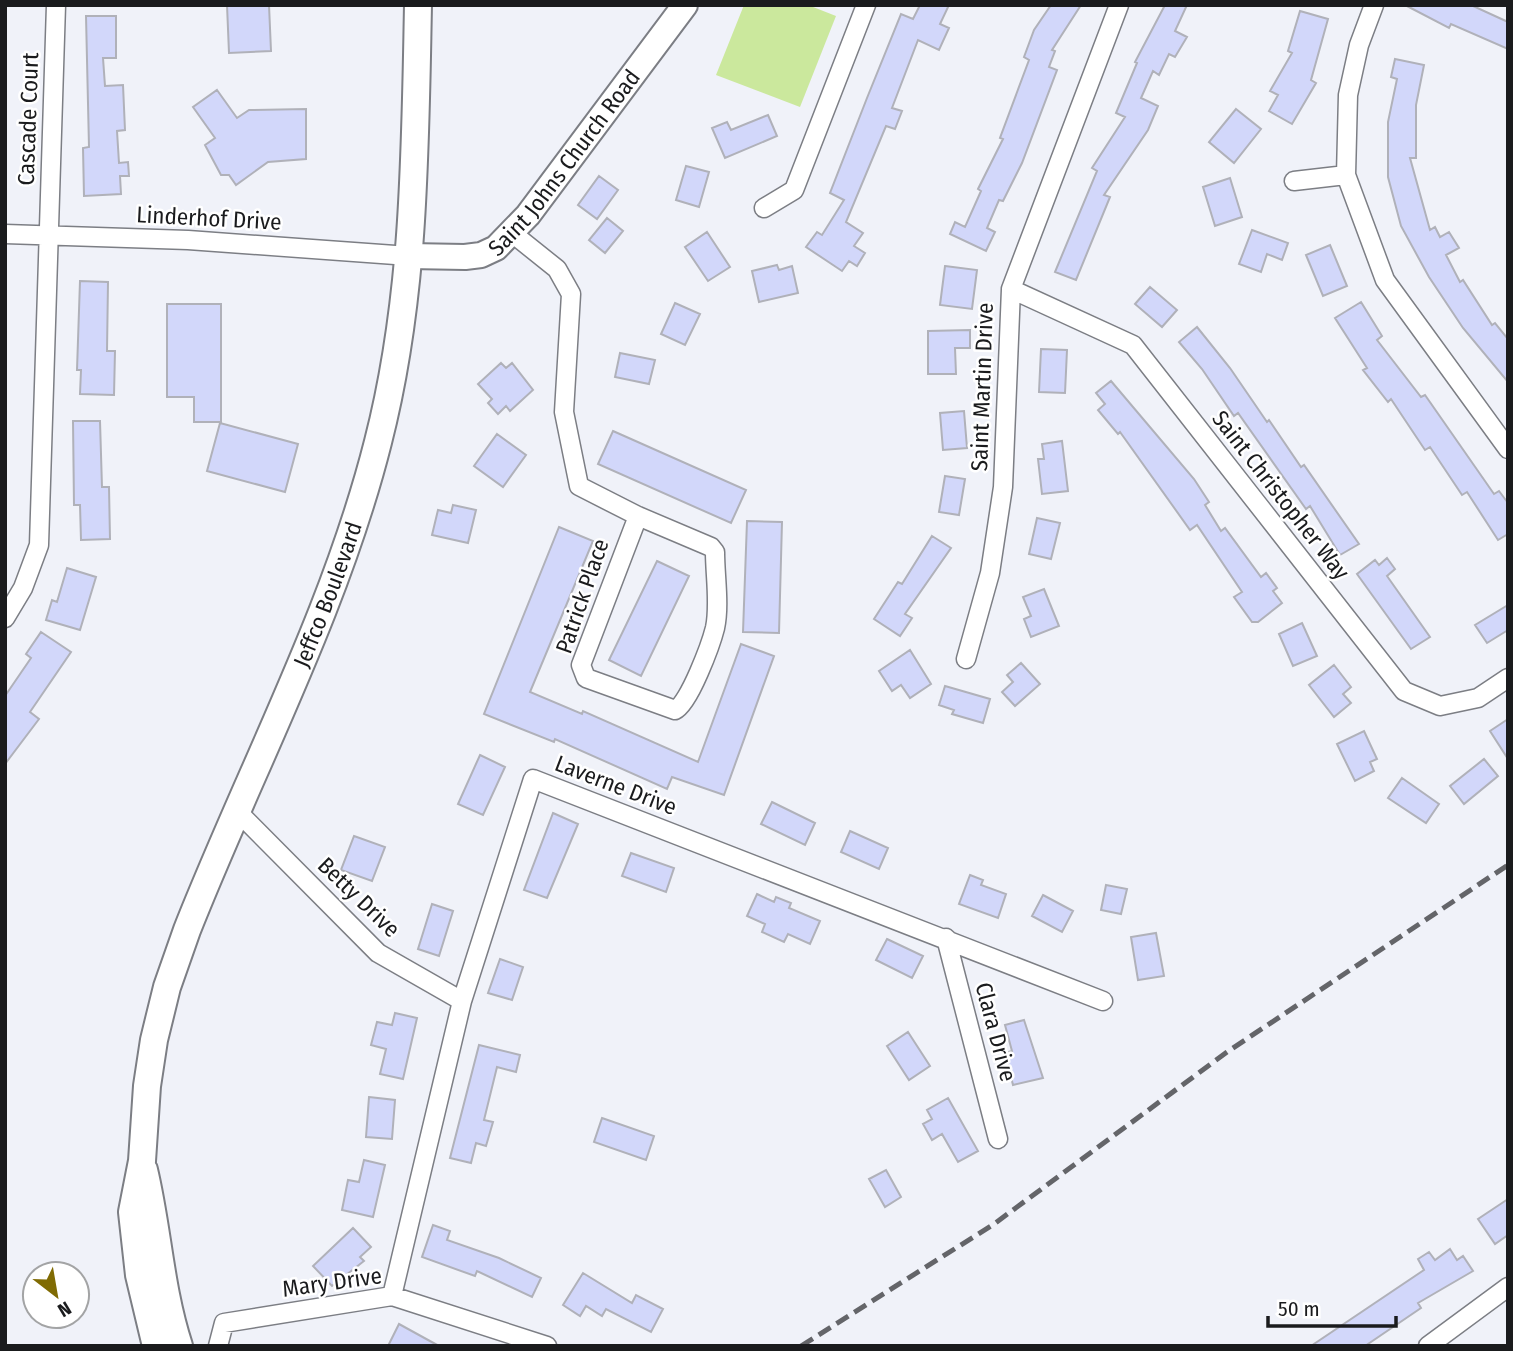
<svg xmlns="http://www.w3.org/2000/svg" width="1513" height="1351" font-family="'Fira Sans Condensed',sans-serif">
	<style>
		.green { fill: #cbe89d }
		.building { fill: #d2d7fa; stroke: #b0b1b9; stroke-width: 2 }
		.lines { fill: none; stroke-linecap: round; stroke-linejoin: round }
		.street-casing { stroke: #7c7e84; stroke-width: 21 }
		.secondary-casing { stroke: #7c7e84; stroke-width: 28 }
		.primary-casing { stroke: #7c7e84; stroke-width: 30 }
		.street { stroke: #fff; stroke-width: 18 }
		.secondary { stroke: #fff; stroke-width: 24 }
		.primary { stroke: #fff; stroke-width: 26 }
		.rail { stroke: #646569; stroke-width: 5; stroke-dasharray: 14 7; stroke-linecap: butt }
		.labels { text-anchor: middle; stroke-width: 5; stroke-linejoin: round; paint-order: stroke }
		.street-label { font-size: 23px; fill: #1a1b1d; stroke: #fff }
	</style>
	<rect width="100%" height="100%" fill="#f0f2f9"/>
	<path class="green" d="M744 5H808L836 16 800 107 716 75Z"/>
	<path class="building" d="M227 5H269L271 51 229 53Z
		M920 5H949L940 24 949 28 939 50 918 40 892 108 902 111 895 129 886 126 846 222 863 233 854 246 865 253 857 266 849 261 842 271 806 247 817 232 822 235 844 200 830 193 867 98 901 14 913 19Z
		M1051 5H1081L1052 50 1055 51 1049 67 1057 70 1022 163 1003 201 999 200 987 228 995 232 986 251 950 234 955 222 965 227 981 191 978 189 1003 139 1000 138 1029 60 1024 57 1034 30Z
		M1165 5H1187L1175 31 1187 37 1175 57 1169 54 1159 75 1153 71 1141 98 1158 106 1148 130 1104 195 1110 197 1076 280 1055 272 1097 171 1092 168 1125 117 1116 113 1137 63 1135 62Z
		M1405 5H1471L1508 22V49L1451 24 1449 28Z
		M1300 11 1328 19 1311 80 1316 83 1292 124 1269 111 1278 95 1270 91 1292 53 1288 51Z
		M86 16H116V58H103L105 86 123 85 125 130 117 131 119 163 128 162 129 176H120L121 194 84 196 83 148 89 147Z
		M1395 59 1424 65 1416 105V158H1410L1430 230 1435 227 1440 237 1449 232 1459 248 1446 255 1460 282 1463 280 1492 325 1495 323 1508 339V382L1463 328 1429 277 1401 226 1388 177V122L1397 79 1391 77Z
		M217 90 237 118 249 110 306 109V159L268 162 236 185 229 175H221L205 145 215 138 193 107Z
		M1236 109 1261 129 1234 163 1209 142Z
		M768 115 777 136 725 158 712 128 727 122 731 130Z
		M686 166 709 172 699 207 676 200Z
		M599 176 618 190 597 219 578 205Z
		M1230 178 1242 217 1215 226 1203 187Z
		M607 218 623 231 605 253 589 240Z
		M1252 230 1288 243 1282 260 1267 254 1261 272 1239 264Z
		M707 232 730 267 708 281 685 247Z
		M1330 245 1347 286 1323 296 1306 255Z
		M777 265 779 270 792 266 798 293 759 302 752 271Z
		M945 266 977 270 972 309 940 305Z
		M80 281 108 282 107 351H115L114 395 80 394 81 370H77Z
		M1150 287 1177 310 1162 327 1135 304Z
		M1361 302 1382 336 1377 340 1421 397 1425 395 1494 494 1499 491 1508 503V534L1498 540 1467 492 1462 495 1430 447 1425 450 1391 399 1388 402 1363 370 1367 368 1335 318Z
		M675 303 700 314 685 345 661 334Z
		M167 304H221V422H194V397H167Z
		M1197 327 1230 368 1267 422 1269 420 1301 467 1304 465 1359 544 1340 555 1310 506 1306 509 1238 413 1234 416 1202 369 1179 342Z
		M970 330V348H955L956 374H928V331Z
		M1041 349 1067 350 1065 393 1039 392Z
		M620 353 655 360 649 384 615 377Z
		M501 363 506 368 512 363 533 390 510 411 506 406 498 414 488 403 492 399 478 384Z
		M1111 381 1194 479 1209 502 1205 505 1221 531 1225 528 1261 577 1266 573 1277 588 1273 591 1282 603 1258 622H1252L1234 597 1242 592 1197 525 1190 530 1120 432 1118 434 1098 410 1105 404 1096 393Z
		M964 411 967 448 943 450 940 413Z
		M73 421H100L102 487H109L110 539 81 540 80 505H74Z
		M220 423 298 444 285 492 207 471Z
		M613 431 746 490 731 523 598 464Z
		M497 434 526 455 503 487 474 466Z
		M1062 441 1068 491 1042 494 1038 459H1044L1042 444Z
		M945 476 965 479 959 515 939 512Z
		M453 505 476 510 468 543 432 535 438 510 451 513Z
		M1037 518 1060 523 1051 559 1029 554Z
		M747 521 782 522 779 633 743 632Z
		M559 527 593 541 530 692 582 714 583 711 698 762 741 644 774 656 724 795 672 777 667 789 555 739 554 742 484 714Z
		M932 536 951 548 905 614 912 618 900 636 874 619 898 582 902 584Z
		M1387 558 1395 569 1387 576 1430 637 1411 649 1357 574 1375 560 1379 565Z
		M657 561 689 576 641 676 609 660Z
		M67 568 96 577 80 630 46 620 52 600 57 602Z
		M1044 589 1059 626 1031 637 1024 619 1031 616 1023 597Z
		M1508 605V630L1487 643 1475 625Z
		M1302 623 1317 656 1293 666 1279 634Z
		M41 632 71 652 30 712 39 719 5 764V696L31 658 26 654Z
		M910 650 931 684 910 698 901 685 892 691 879 671Z
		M1021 663 1040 684 1015 706 1002 692 1013 682 1007 675Z
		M1334 665 1351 687 1343 694 1351 703 1334 717 1309 685Z
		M945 686 990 699 983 723 952 714 954 710 939 705Z
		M1508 719V759L1490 731Z
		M1364 731 1377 759 1370 762 1374 771 1355 781 1337 744Z
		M480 755 505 767 483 815 458 804Z
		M1484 759 1498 776 1464 804 1450 786Z
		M1402 778 1439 804 1426 823 1388 798Z
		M772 802 815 823 805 845 761 824Z
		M553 813 578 824 547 898 524 890Z
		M850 831 888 848 879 869 841 852Z
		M354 836 385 847 372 881 341 870Z
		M631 853 674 868 666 892 622 876Z
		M970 875 983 880 981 885 1006 894 998 918 959 904Z
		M1106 885 1127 889 1121 914 1101 910Z
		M757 894 774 902 776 897 791 903 789 908 820 921 810 944 788 934 784 942 762 932 765 924 747 916Z
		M1043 895 1073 911 1062 932 1032 916Z
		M432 904 453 911 439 956 418 949Z
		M1156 933 1164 976 1138 980 1131 937Z
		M887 939 923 956 912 978 876 960Z
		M500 959 523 967 512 1000 488 993Z
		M395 1013 417 1018 403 1079 380 1074 386 1049 371 1045 377 1022 392 1025Z
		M1024 1020 1043 1078 1013 1085 1005 1053 1012 1051 1005 1025Z
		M908 1032 930 1066 909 1080 887 1046Z
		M479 1045 520 1055 516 1072 497 1067 484 1120 493 1122 486 1146 476 1143 471 1163 450 1158Z
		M369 1097 395 1100 392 1139 366 1137Z
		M948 1098 978 1151 958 1162 942 1134 932 1140 923 1124 932 1119 927 1110Z
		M602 1118 654 1136 646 1160 594 1142Z
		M364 1160 385 1165 373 1217 342 1210 348 1180 359 1182Z
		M886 1170 901 1197 885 1207 869 1179Z
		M1508 1199V1235L1495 1244 1478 1219Z
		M433 1225 450 1231 447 1240 499 1258 541 1278 532 1297 477 1271 475 1276 422 1257Z
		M353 1228 371 1247 360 1257 364 1261 332 1286 313 1266Z
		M1450 1249 1457 1260 1463 1256 1473 1271 1418 1303 1421 1308 1365 1346H1311L1424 1270 1418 1259 1429 1252 1435 1260Z
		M583 1273 632 1303 636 1295 663 1309 651 1332 606 1309 602 1316 586 1306 580 1316 563 1305Z
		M399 1324 439 1346H388Z"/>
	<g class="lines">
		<g class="street-casing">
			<path id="street" d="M1374 5 1359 45 1348 95 1346 175 1385 280 1508 449
				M1294 181 1346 175
				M764 208 794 190 866 5
				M512 233 557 269 571 294 564 412 579 486 638 516 711 547 715 552C715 576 720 605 715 628 711 644 689 704 675 710L586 678 581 665 638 516
				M5 234 188 240 409 256
				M1011 289 1133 345 1404 691 1440 706 1478 698 1508 678
				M5 618 23 588 39 545 56 5
				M966 659 990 573 1003 487 1011 289 1119 5
				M237 811 378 953 462 1001
				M946 938 998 1139
				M392 1296 462 1001 533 779 1103 1001
				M218 1346 224 1323 392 1296 547 1346
				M1428 1346 1508 1287"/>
		</g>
		<g class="secondary-casing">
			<g id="secondary">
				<path id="s1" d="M409 256 465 257 481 255 496 248 528 215 685 5"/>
			</g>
		</g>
		<g class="primary-casing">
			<g id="primary">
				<path d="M144 1170C158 1228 160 1288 179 1346"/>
				<path id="s2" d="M156 1346 139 1275 132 1212 142 1161 147 1086 154 1040 167 987 187 930C251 768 335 612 378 442 415 298 415 153 418 5"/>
			</g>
		</g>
		<use href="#street" class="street"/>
		<use href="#secondary" class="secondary"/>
		<use href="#primary" class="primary"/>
		<path class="rail" d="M801 1346 994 1224 1227 1052 1508 865"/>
	</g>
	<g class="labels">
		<g class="street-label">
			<text transform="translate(28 119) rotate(-88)" y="8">Cascade Court</text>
			<text dy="8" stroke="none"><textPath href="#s1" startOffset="198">Saint Johns Church Road</textPath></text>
			<text transform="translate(209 218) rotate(3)" y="8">Linderhof Drive</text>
			<text transform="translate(982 387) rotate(-88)" y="8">Saint Martin Drive</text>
			<text transform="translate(1281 495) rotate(52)" y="8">Saint Christopher Way</text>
			<text dy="8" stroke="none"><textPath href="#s2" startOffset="789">Jeffco Boulevard</textPath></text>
			<text transform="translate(582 596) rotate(-71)" y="8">Patrick Place</text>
			<text transform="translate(616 785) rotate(21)" y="8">Laverne Drive</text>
			<text transform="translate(359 897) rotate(44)" y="8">Betty Drive</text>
			<text transform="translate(996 1032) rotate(75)" y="8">Clara Drive</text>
			<text transform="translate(332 1282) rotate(-8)" y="8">Mary Drive</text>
		</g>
	</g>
	<rect width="1513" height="1351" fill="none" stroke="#1a1b1d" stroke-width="14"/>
	<g transform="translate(56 1295) rotate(149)"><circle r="33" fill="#ffffff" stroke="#a3a4a5" stroke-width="2"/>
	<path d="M0-5L12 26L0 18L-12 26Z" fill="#806b03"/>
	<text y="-10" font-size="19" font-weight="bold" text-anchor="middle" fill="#1a1b1d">N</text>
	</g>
	<path d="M1268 1316v10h128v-10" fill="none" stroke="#1a1b1d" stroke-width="3.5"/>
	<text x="1278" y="1316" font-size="21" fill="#1a1b1d" stroke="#ffffff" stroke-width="5" paint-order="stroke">50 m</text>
</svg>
